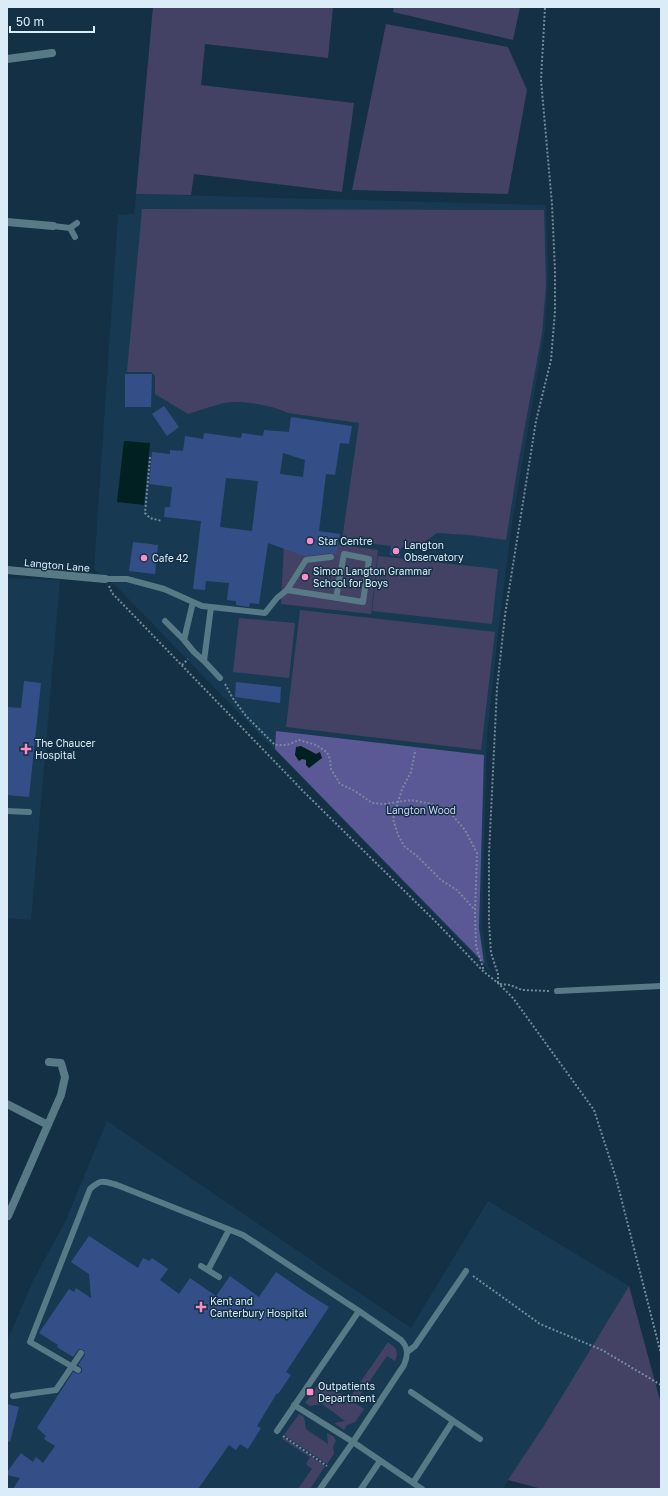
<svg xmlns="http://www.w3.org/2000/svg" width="668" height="1496" font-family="'Golos Text',sans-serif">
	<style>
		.built { fill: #173a52 }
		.green { fill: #434265 }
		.forest { fill: #5b5896 }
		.water { fill: #002022 }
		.building { fill: #344f87; fill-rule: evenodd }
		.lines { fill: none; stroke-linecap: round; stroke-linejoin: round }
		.path { stroke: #738a9b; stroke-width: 2; stroke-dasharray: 2 2; stroke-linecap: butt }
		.service { stroke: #577a86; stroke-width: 6 }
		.minor { stroke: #577a86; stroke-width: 8 }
		.poi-dot { fill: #fa8fc7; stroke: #143044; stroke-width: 1.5 }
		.labels { text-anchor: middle; stroke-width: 3; stroke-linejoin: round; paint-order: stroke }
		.poi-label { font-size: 10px; fill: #dbecf9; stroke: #143044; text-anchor: start }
		.street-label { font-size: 10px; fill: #dbecf9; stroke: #143044 }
		.park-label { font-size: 10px; fill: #cdcdf2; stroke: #143044 }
	</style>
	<rect width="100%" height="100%" fill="#143044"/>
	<path class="built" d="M136 194 546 205 548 276 545 330 511 529 498 633 487 736 482 928 487 962 491 973 116 586 94 569 118 215 134 214Z
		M7 578 60 580 31 920 7 918Z
		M107 1121 411 1328 488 1201 629 1286 545 1424 503 1489H7V1341L33 1281 66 1220Z"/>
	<path class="green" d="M153 7H333L328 58 205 44 201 85 354 103 342 192 194 174 191 195 136 194Z
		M394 7H520L513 40 393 12Z
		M386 24 508 47 527 90 508 194 352 190Z
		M142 209 544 210 546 284 542 333 518 464 506 540 469 535 437 533 415 549 342 540 359 423 288 413C272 405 242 400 224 403 212 406 200 410 188 414L155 394V376L151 372H127Z
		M327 543 378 550 371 614 281 604 284 544Z
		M378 556 498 569 492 624 372 611Z
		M300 610 495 632 481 750 286 727Z
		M239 618 295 623 289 678 233 672Z
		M629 1286 661 1404V1489H542L508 1480 545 1424Z
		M388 1342 396 1349 397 1355 395 1361 387 1356 356 1401 350 1397Z
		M321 1381 364 1409 355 1422 347 1425 344 1430 334 1423 345 1421 322 1404 310 1406 305 1403Z
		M299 1414 304 1417 306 1429 328 1444 327 1433 334 1437 336 1441 333 1446 334 1454 327 1464 284 1435Z
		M283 1437 325 1466 310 1489H298L312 1469 306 1464 310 1457 282 1439Z"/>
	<path class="forest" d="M276 731 484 755 479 928 484 963 275 749Z"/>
	<path class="water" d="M124 441 150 443 144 505 117 502Z
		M301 746 316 754 320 752 322 758 309 768 306 765V760L302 759 299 761 295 755 296 747Z"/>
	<path class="building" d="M125 374H152L151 407H125Z
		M164 406 179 427 167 436 152 414Z
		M291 417 352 426 349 444 340 443 335 475 326 474 319 531 340 534 336 554 330 553 304 556 268 543 259 604 250 603 249 607 236 605V601L227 600 229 583 206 581 205 590 193 589 201 521 164 517 165 507H170L172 487 149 484 152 452 170 454V450L183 451 185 436 203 439 204 433 241 438 242 433 263 436 264 430 289 432ZM283 453 305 460 303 477 280 474ZM226 478 258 481 252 531 220 527Z
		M133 542 158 545 155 574 129 571Z
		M391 546 401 547 400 556 390 555Z
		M24 681 41 683 29 797 7 795V707L21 708Z
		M236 682 281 687 280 703 235 697Z
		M89 1236 138 1268 143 1258 149 1261 152 1258 168 1269 160 1280 179 1294 190 1278 216 1296 230 1276 259 1297 276 1272 308 1294 329 1307 286 1372 291 1375 278 1394 277 1393 257 1426 261 1428 248 1449 240 1444 236 1450 229 1445 198 1489H13L20 1478 7 1475V1472L21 1453 33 1462 36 1457 43 1463 55 1446 44 1439 46 1436 37 1428 73 1372 78 1374 82 1372V1368L78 1365 85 1355 84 1350 79 1349 73 1357 57 1347 58 1345 39 1333 69 1289 74 1292 76 1288 91 1298 89 1274 71 1262Z
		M7 1404 19 1407 10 1442 7 1441Z"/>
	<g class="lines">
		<path class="path" d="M149 458H150L145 513 150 518 162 521
			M109 586 112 593 305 793 436 922 484 972 498 983 513 998 594 1110 616 1178 661 1354
			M182 665 188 659
			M225 684 232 697 246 716 275 745H287L299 740 316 745 327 752 330 759 331 769 340 784 355 791 372 803 384 804 411 800 432 804 453 816 465 830 477 853 475 914 476 946 484 971
			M415 752 411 772 402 789 393 819 398 835 404 846 417 856 441 880 457 890 474 909
			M498 983V974L491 953 489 922V854L497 688 505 615 536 421 551 360 555 311V271L552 204 541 80 545 7
			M500 984 510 985 522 990 550 991
			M473 1276 540 1324 602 1350 661 1385
			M283 1436 327 1466"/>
		<path class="service" d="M53 226 70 228 77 223
			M70 228 75 237
			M105 579H127L164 589 202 606 265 613 277 598 287 590 363 602 369 559 344 554 336 598
			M287 590 306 560 331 557
			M193 602 184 640 194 652 204 661 211 607
			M165 621 184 640
			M204 661 220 678
			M7 811 29 812
			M557 991 661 986
			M201 1266 219 1277
			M208 1270 229 1230
			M407 1352 415 1346 466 1271
			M78 1370 30 1342 90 1189C101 1179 103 1181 117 1185L243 1235 359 1311 401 1340C409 1348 408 1356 404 1365L353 1442 320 1489
			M411 1392 480 1439
			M13 1396 56 1390 81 1353
			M294 1405 353 1442 422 1489
			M277 1431 359 1311
			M413 1483 453 1421
			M361 1489 380 1461"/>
		<path class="minor" d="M7 59 52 53
			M7 222 53 226
			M7 570 105 579
			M7 1104 48 1125
			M8 1216 61 1095 65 1077 61 1063 49 1062"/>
	</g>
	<g class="poi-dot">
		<circle cx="310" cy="541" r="4"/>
		<circle cx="396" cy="551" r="4"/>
		<circle cx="144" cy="558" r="4"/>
		<circle cx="305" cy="577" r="4"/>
		<path d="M24 743h4v4h4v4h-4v4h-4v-4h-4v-4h4z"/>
		<path d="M199 1301h4v4h4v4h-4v4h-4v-4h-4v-4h4z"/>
		<rect x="306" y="1388" width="8" height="8" rx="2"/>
	</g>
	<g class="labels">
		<g class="poi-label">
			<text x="318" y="545">Star Centre</text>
			<text x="404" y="549">Langton<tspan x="404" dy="12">Observatory</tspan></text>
			<text x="152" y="562">Cafe 42</text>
			<text x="313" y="575">Simon Langton Grammar<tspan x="313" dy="12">School for Boys</tspan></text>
			<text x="35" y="747">The Chaucer<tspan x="35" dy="12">Hospital</tspan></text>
			<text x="210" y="1305">Kent and<tspan x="210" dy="12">Canterbury Hospital</tspan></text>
			<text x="318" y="1390">Outpatients<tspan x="318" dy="12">Department</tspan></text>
		</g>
		<g class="street-label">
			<text transform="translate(57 565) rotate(5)" y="4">Langton Lane</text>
		</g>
		<g class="park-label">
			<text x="421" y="814">Langton Wood</text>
		</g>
	</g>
	<rect width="668" height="1496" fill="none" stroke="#dbecf9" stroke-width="16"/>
	<path d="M10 26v6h84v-6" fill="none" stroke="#dbecf9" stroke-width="2"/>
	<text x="16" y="26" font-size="12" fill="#dbecf9" stroke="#143044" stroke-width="3" paint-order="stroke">50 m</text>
</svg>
